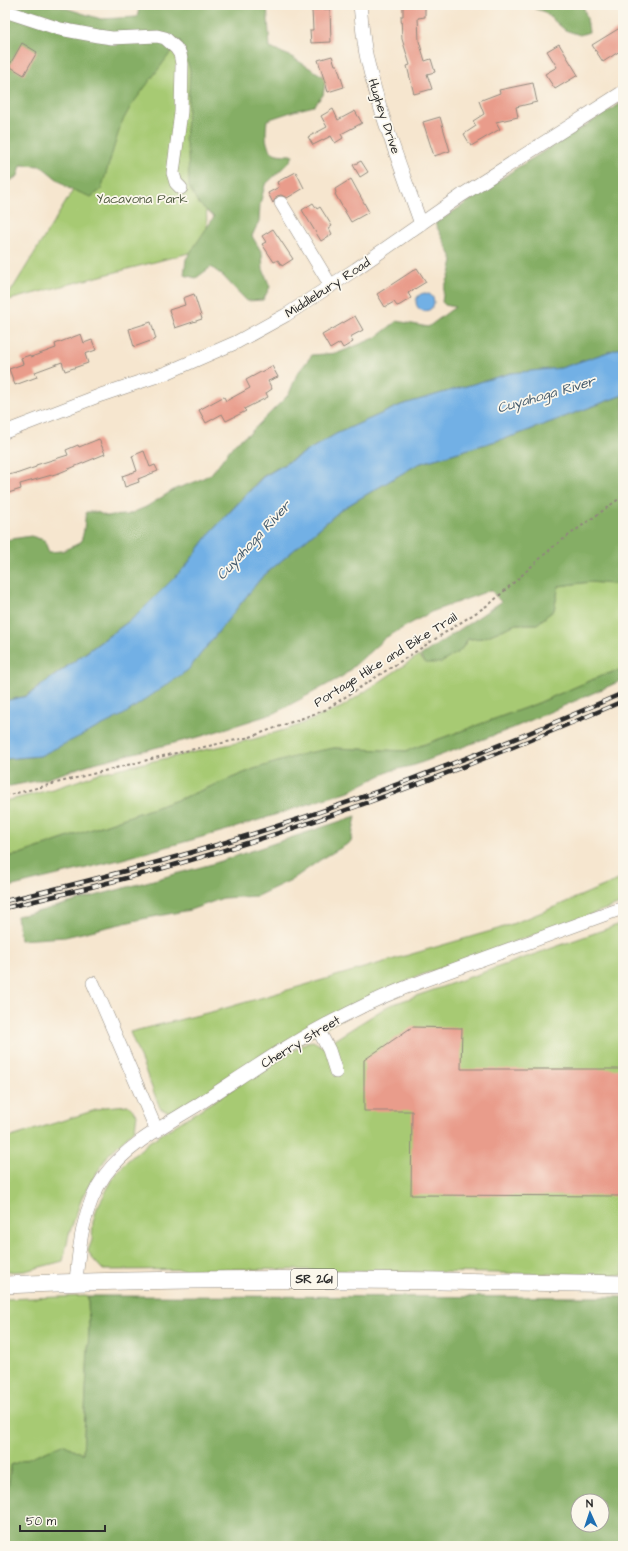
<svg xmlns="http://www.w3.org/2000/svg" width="628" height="1551" font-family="'Architects Daughter',sans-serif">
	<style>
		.green { fill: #a7ca73; stroke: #697a4f }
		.forest { fill: #85ae65; stroke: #586c48; fill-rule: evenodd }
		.water { fill: #72b0e5; stroke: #4e6e88 }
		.building { fill: #e99c8b }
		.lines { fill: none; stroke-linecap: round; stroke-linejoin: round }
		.minor-casing { stroke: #90887d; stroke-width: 14 }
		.major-casing { stroke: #90887d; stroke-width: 18 }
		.path { stroke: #90887d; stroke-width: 2; stroke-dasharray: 3 3; stroke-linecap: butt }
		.minor { stroke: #fff; stroke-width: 13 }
		.major { stroke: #fff; stroke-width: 17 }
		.rail-casing { stroke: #2b2b2b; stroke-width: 4.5 }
		.rail { stroke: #fbf7ec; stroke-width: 3; stroke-dasharray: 9; stroke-linecap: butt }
		.labels { text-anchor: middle; stroke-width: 3.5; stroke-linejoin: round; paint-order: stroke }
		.shield { fill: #fbf7ec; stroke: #696865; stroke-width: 1 }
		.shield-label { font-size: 12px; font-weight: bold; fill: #2b2b2b }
		.street-label { font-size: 13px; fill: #2b2b2b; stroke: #fbf7ec }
		.park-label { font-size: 13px; fill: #505b41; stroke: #fbf7ec }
		.water-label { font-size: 14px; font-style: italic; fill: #445a6c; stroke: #fbf7ec }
	</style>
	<rect width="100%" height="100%" fill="#fbf7ec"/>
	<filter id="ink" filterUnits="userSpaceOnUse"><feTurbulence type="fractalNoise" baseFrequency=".025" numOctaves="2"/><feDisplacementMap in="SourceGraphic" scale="8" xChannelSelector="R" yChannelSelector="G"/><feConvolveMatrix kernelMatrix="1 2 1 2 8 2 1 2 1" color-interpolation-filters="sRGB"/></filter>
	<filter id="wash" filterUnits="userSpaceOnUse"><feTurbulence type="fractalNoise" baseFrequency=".012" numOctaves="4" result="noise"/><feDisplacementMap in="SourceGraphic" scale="16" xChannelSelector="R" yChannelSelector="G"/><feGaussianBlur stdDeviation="0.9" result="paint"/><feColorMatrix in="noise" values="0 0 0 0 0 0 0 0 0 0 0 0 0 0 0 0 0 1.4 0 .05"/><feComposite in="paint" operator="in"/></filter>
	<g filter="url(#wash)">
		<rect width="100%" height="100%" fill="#f6e6cf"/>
		<path class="green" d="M5 5H22L91 25 198 18 208 248 5 301 161 47 98 48 5 21Z
			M590 582 623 585V669L601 676 536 704 406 751 334 748 254 769 180 799 17 855 5 857V801C37 794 69 785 99 773L254 739 297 726 342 707 418 656 426 663 460 651 468 639 483 638 516 624H537L554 610 559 586Z
			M623 878V903L413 978 182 1110C173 1112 167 1113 160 1108L130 1032 219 1010 498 929C541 914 581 895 623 878Z
			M623 923V1275L243 1269 103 1270 92 1258 88 1251 92 1240 93 1222 97 1208 115 1175 125 1163 149 1142 307 1042 313 1041 323 1047 388 1006Z
			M128 1105 137 1114 135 1129 108 1155 83 1195 69 1234 63 1261 25 1271 5 1272V1139L105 1107Z
			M88 1296 89 1329 83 1455 11 1465 5 1512V1299Z"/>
		<path class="forest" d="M14 5H55L101 19 137 17 140 5H267L270 48 290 56 326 78 323 95 314 106 294 111 267 120C266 131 263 150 277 154 282 155 288 155 293 155L291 160 265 185 260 204 259 221 252 236 262 253 263 269 270 287 263 300 247 301 222 275 211 267 196 278 184 275 186 259 214 217 198 203 189 187 188 153 185 139 188 109 190 70 180 40 131 106 121 124 101 190 91 197 68 188 41 166 21 165 18 176 10 181H5V39L6 28Z
			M532 5H583L587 19 589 32 580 35 565 30 543 11 535 9Z
			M623 102V347L561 368 511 373 401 405 336 434 262 477 211 532 186 566 136 616 26 696 5 701V540L31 536 44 540 49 552 62 551 80 543C85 533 84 523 86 512H97L106 516 127 515 146 507 175 489 195 482 211 474 235 443 250 433 289 394 297 374 312 355 338 353 375 338 397 321 428 327 455 307 445 305 442 302 444 288 450 274 453 260 435 223 447 216 517 168Z
			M623 395V585L590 582 559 586 554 610 537 624H516L483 638 468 639 460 651 441 663H426L420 656 501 602 491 590 431 612 385 638 343 676 275 713 202 736 90 764 46 779 5 787V759L40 756 188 670 261 578 342 509 418 464 516 435Z
			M623 669V680L513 728 415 765 390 771 349 791 231 829 119 860 5 888V857L17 855 180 799 254 769 307 753 334 748 406 751 536 704 601 676Z
			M356 816 351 842 320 860 293 879 257 896 223 898 190 910 142 919 65 937 20 940 17 916 40 911 212 864Z
			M88 1296 623 1297V1546H5V1512L11 1465 63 1444 83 1454 89 1329ZM578 1501H602V1525H578Z"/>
		<path class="water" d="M416 302a9 9 0 1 1 18 0a9 9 0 1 1-18 0Z
			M623 347V395L516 435 418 464 342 509 261 578 188 670 123 715 40 756 5 759V701L27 696 136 616 186 566 211 532 263 477 336 434 401 405 511 373 561 368Z"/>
		<g id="blocks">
			<path class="building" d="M403 5H425V17L418 18 419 41 425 61 431 59 435 72 427 74 432 89 414 94 407 66 410 65 402 39 401 16H403Z
				M330 9 331 42 311 43 310 30H313L312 10Z
				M623 26V49L603 62 592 45Z
				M22 43 37 52 24 75 9 66Z
				M559 44 578 75 555 89 545 74 557 67 547 51Z
				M332 56 335 65H337L344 87 328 92 318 60Z
				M533 83 537 102 516 107 518 117 496 122 500 129 471 146 464 134 476 126 473 121 484 114 479 101 500 93 499 90Z
				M333 109 338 120 355 111 362 123 341 134 343 138 335 143 331 136 313 145 308 137 327 127 321 116Z
				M440 117 450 151 434 156 423 122Z
				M361 161 368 172 360 177 353 165Z
				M296 172 304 188 287 198 281 195 277 196 273 203 268 193 279 187 277 182Z
				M351 179 369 212 351 222 335 194 336 193 335 189Z
				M313 203 317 209 320 207 332 226 329 228 332 234 321 241 302 210Z
				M273 229 293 259 282 266 278 260 274 262 262 244 266 242 262 236Z
				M417 268 426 282 408 293 411 298 400 305 397 306 394 302 385 307 377 294Z
				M194 294 202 319 175 328 169 310 185 305 183 298Z
				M355 316 363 330 350 337 353 342 343 348 340 343 330 349 322 335Z
				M151 322 156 339 134 347 129 329Z
				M81 334 84 343 92 340 96 350 85 354 88 363 65 371 62 362 35 372 37 377 15 385 9 369 23 364 21 358 30 355 31 357 56 348 55 344Z
				M272 366 278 377 268 381 272 389 266 393 268 397 244 409 246 411 226 421 222 414 206 423 199 410 221 398 224 397 226 401 250 388 246 380Z
				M99 439 105 454 59 473 20 484 21 489 5 494V476L16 473V474L36 467V465L68 455 66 450 78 445 79 447Z
				M144 451 150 467 155 465 158 471 138 479 139 482 125 487 122 476 137 471 132 456Z
				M412 1027 462 1028 461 1069H623V1196L411 1195 412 1111H364V1060Z"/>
		</g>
	</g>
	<g filter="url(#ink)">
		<use href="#blocks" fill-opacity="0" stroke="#90887d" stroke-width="1"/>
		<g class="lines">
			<g class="minor-casing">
				<path id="minor" d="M360 5C362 23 363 41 367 59 380 115 402 170 421 224
					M5 11 60 29 98 36 112 38 157 36 165 38 176 48 180 54 182 64 181 112 173 173 176 183 181 188
					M281 203 331 286
					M5 432 101 395 166 373 237 342 286 315 356 269 462 195 623 92
					M93 983 157 1131
					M318 1029 329 1050 336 1072
					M76 1282C79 1245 83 1206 105 1175 128 1144 167 1124 199 1104 247 1073 295 1039 347 1014 372 1001 398 990 425 980L623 908"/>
			</g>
			<g class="major-casing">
				<path id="major" d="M5 1285C211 1276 417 1280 623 1284"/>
			</g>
			<path class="path" d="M5 796 167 755 250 737 325 710 491 603 554 546 623 496"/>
			<use href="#minor" class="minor"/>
			<use href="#major" class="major"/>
			<g class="rail-casing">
				<path id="rail" d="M5 901C86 882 166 861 246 836 374 796 500 747 623 693
					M5 908C59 895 114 882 167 867 323 823 475 765 623 701"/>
			</g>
			<use href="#rail" class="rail"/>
		</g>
	</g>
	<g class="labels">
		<rect class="shield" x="291" y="1269" width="46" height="20" rx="3"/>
		<g class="shield-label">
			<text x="314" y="1283">SR 261</text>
		</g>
		<g class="street-label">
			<text transform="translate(385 116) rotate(72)" y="5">Hughey Drive</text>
			<text transform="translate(327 287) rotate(-33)" y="5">Middlebury Road</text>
			<text transform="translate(385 659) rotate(-32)" y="5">Portage Hike and Bike Trail</text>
			<text transform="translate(300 1041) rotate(-31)" y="5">Cherry Street</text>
		</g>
		<g class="park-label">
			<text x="142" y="203">Yacavona Park</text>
		</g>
		<g class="water-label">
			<text transform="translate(546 394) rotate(-16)" y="5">Cuyahoga River</text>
			<text transform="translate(253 540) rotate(-47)" y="5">Cuyahoga River</text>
		</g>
	</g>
	<rect width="628" height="1551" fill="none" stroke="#fbf7ec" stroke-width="20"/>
	<g transform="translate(590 1513) rotate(357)"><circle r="19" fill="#fbf7ec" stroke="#a8a59f"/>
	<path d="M0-3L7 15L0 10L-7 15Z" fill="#1f6fb2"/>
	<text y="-6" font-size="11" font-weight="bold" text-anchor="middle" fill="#2b2b2b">N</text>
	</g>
	<path d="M20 1525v6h85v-6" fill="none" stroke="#2b2b2b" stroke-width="2"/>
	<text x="26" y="1525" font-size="12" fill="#2b2b2b" stroke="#fbf7ec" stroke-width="3" paint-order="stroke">50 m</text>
</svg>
